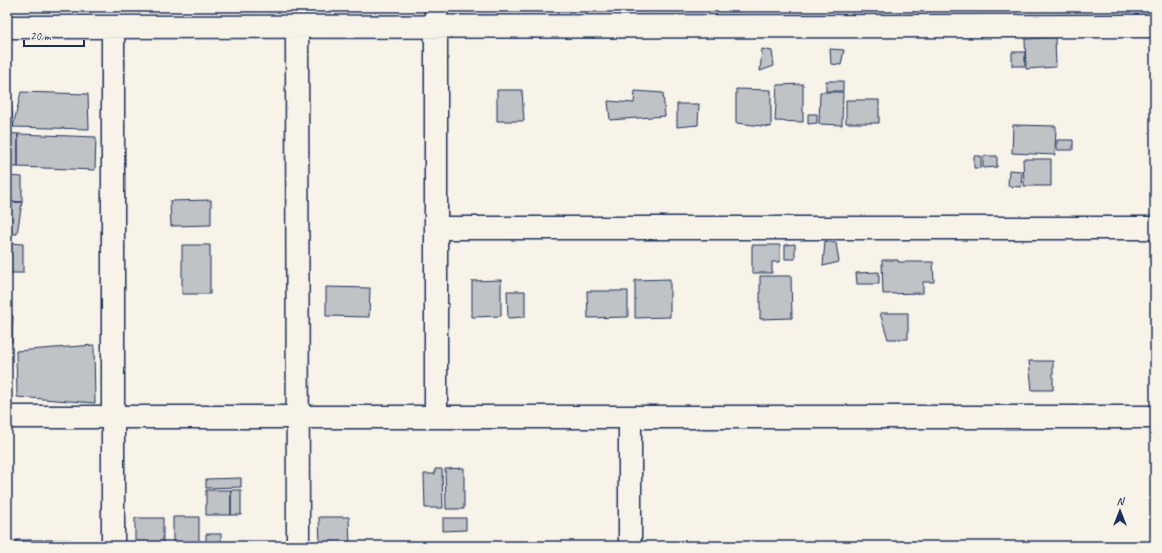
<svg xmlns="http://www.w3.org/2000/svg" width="1162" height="553" font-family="Caveat,sans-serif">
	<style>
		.building { fill: #c0c3c5; stroke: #1b2f5e }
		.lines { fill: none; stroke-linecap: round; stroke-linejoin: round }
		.minor-casing { stroke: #1b2f5e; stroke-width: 25 }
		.minor { stroke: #f7f3e8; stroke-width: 22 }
	</style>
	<rect width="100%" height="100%" fill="#f7f3e8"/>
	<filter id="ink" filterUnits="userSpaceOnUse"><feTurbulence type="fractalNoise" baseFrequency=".025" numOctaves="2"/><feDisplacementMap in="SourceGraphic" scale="8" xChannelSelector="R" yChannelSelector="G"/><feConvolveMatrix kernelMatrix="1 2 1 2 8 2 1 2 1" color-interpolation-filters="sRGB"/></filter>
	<g filter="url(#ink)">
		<path class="building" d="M1055 38 1056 67 1026 69 1025 39Z
			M762 49 772 51 774 66 760 71Z
			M830 49 844 50 841 65 831 64Z
			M1012 52H1025V66H1012Z
			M826 81H843V91H826Z
			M803 84V122L775 121 777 85Z
			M736 89 771 90V127L736 123Z
			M497 90H522L524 121H497Z
			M635 91 663 93 665 116 610 120 608 101 634 103Z
			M21 92 88 94 89 129 13 127Z
			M820 92H843L842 125 819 124Z
			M7 96H11L13 127H7Z
			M846 100H879V123H846Z
			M677 104H699L698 125 677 127Z
			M808 114H817V123L808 124Z
			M1013 125 1056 126 1055 155 1012 153Z
			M7 133 18 134V167H7Z
			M18 134 96 137 95 170 18 167Z
			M1057 140H1073V150H1057Z
			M974 156H981V168H974Z
			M983 156H997V167L983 168Z
			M1023 159H1051V186H1024Z
			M1009 170 1022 171 1021 187 1008 186Z
			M7 176 22 177V202L7 201Z
			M211 200V225L171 226 170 201Z
			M22 202 17 234H7V203Z
			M825 241 836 243 839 262 823 266Z
			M7 243 23 244V273H7Z
			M795 244V259H785V245Z
			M182 245H210V294H182Z
			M752 245H780V262H772V273H752Z
			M882 260H898V262H933L934 282H923V293L883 294Z
			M879 272V284H857L856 273Z
			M760 276H791L792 318 760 319Z
			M670 279V317L635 318V280Z
			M501 280V316L472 317V281Z
			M326 287 370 288 369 317 326 316Z
			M507 291H525V317L508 318Z
			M587 291H628V317L588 318Z
			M880 313H908V339H888Z
			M7 316H13L12 342H7Z
			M94 345 95 403 17 397 16 351Z
			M1029 361H1053V390H1032Z
			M464 468V509H446L445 469Z
			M435 469H442L443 508H425L424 474H435Z
			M241 478V487L206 488V479Z
			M206 490H231V515H206Z
			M231 490H241V515H231Z
			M173 517H199V546H173Z
			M319 517H349L350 546H320Z
			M135 518H163V546H135Z
			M443 518H466V530L443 531Z
			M206 534H221V546H206Z
			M16 540H43V546H16Z
			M45 540H70V546H45Z"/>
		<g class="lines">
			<g class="minor-casing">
				<path id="minor" d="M436 7V417
					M7 27 1155 26
					M113 27V546
					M297 27 298 546
					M436 228H1155
					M7 417H1155
					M630 417V546"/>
			</g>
			<use href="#minor" class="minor"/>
		</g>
	</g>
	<rect width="1162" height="553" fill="none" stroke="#f7f3e8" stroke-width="24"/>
	<rect x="12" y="12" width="1138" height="529" fill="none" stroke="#1b2f5e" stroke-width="1.5" filter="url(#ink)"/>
	<g transform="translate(1120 511)" stroke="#f7f3e8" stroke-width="3" paint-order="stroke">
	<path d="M0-3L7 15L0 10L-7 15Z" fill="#1b2f5e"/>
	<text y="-6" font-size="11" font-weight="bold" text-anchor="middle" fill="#1b2f5e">N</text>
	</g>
	<path d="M24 40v6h60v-6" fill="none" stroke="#1b2f5e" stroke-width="2"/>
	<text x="30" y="40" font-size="12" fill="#1b2f5e" stroke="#f7f3e8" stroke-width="3" paint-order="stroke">20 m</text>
</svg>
